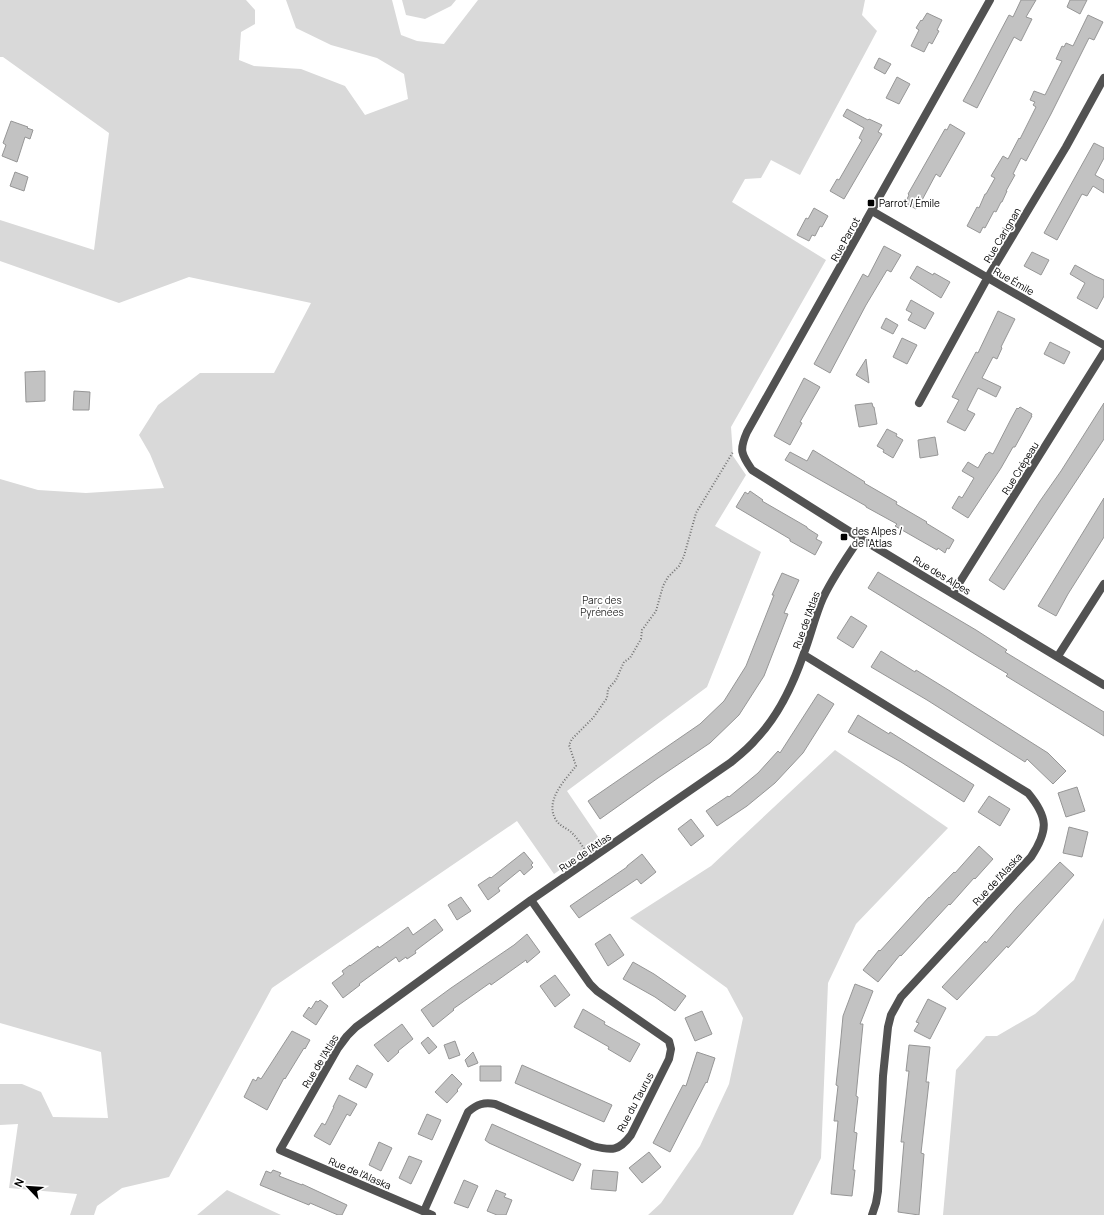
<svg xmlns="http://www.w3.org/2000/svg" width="1104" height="1215" font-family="Manrope,sans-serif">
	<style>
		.green { fill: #d9d9d9 }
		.building { fill: #c2c2c2; stroke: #969696 }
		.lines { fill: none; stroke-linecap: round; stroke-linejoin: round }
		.path { stroke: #747474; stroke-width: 2; stroke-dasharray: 1 2; stroke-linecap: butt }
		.minor { stroke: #525252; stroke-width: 8 }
		.poi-dot { fill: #000; stroke: #fff; stroke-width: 1.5 }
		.labels { text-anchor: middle; stroke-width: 3.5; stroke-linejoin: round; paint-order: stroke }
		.poi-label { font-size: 10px; fill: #000; stroke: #fff; text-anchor: start }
		.street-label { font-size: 10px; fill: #000; stroke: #fff }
		.park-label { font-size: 10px; fill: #303030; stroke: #fff }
	</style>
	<rect width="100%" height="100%" fill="#fff"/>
	<path class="green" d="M0 0H246L255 10V24L241 32 239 60 254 66 301 69 345 86 365 115 408 99 404 74 377 58 331 45 296 28 286 0H392L401 35 417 41 444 44 478 0H865L862 15 877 31 800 175 771 160 761 178 745 179 732 202 826 260 731 427 733 456 746 475 715 526 761 552 707 687 567 791 601 841 554 874 517 821 272 988 169 1177 122 1188 97 1206 94 1215H70L77 1194 9 1188 18 1124 0 1125V1084H22L41 1092 53 1117 108 1118 101 1052 0 1023V479L38 490 86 493 164 488 150 454 139 435 158 405 200 373H274L311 303 189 277 119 303 0 261V220L94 250 109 133 3 57H0Z
		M402 0H456L451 6 425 19 406 15Z
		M835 750 948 828 856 924 828 983 821 1158 793 1215H648L661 1203 700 1146 729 1084 743 1018 727 988 630 918 711 866Z
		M1104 918V1215H943L956 1070 986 1036H997L1035 1014 1074 980Z
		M227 1190 281 1215H197Z"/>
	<path class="building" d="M1021 0H1036L1026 17 1032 19 1021 41 1014 37 977 108 963 101 974 81 1009 15 1013 17Z
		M1070 0H1087L1080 14 1067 7Z
		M927 13 942 20 937 30 939 31 932 44 929 42 924 52 911 46 919 30 916 28 921 20 922 21Z
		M1088 15 1103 22 1094 40 1089 38 1051 114 1026 161 1021 158 1013 174 1015 175 1006 191H1007L1002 202H1001L996 212 994 211 985 228 983 227 980 233 967 226 977 207 979 208 985 194H986L995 178 991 176 1003 156 1008 159 1019 138 1020 139 1036 107 1033 105 1035 102 1030 100 1034 91 1045 95 1062 61 1056 59 1062 46 1064 47 1066 43 1073 46Z
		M879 58 891 64 885 74 874 68Z
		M897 77 910 84 899 104 886 98Z
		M847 109 868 120 869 119 882 125 878 132 882 134 844 199 830 191 837 179 839 180 862 140 859 138 864 128 843 116Z
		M11 121 28 127 27 128 33 130 30 139 25 137 17 162 2 156 6 145 3 143Z
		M950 124 965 133 940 177 936 174 921 202 920 201 916 209 905 203 909 195 908 194 945 129 947 130Z
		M1094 143 1104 148V158L1095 175 1104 180V193L1093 186 1087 196 1082 194 1057 240 1044 233Z
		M15 172 28 177 24 191 10 186Z
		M814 208 828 216 822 227 820 226 815 236 812 235 809 241 797 235 806 218 808 219Z
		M884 246 901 255 891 272 887 270 866 305 830 373 814 364 863 274 868 277Z
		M1032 252 1049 260 1041 275 1024 266Z
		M1075 265 1095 276 1104 280V296L1097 309 1077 298 1085 283 1070 274Z
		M917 266 933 275 934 273 950 282 941 298 910 278Z
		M911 300 934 313 925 329 908 320 912 313 906 310Z
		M998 311 1015 319 1001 347 1002 348 997 359 993 357 982 378 1001 387 996 397 978 388 967 410 975 414 965 431 947 422 959 400 952 397 976 352 978 353Z
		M886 318 898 325 893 334 881 328Z
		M902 338 917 345 907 364 893 357Z
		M1050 342 1070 352 1064 364 1044 354Z
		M866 359 869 383 856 375Z
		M45 371V401L26 402 25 372Z
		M804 378 820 387 800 422 802 423 790 445 774 436Z
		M74 391 90 392 89 410H73Z
		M872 403 873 407H874L877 424 859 427 855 405Z
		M1104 403V439L1004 590 989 580 1040 501 1061 471Z
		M1020 407 1032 414 1031 416H1032L1015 447H1013L1001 468 968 518 952 508 959 496 962 498 974 478 962 471 968 462 978 468 986 454H987L989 452 993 454 1011 419 1017 408 1018 409Z
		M887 429 897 434 896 436 903 440 893 458 883 452 884 450 877 446Z
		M935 437 938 455 920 458 918 440Z
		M813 450 865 482 864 483 897 502 896 504 927 522 926 523 954 540 949 549 947 548 945 553 938 548 937 550 895 526 897 524 866 507V506L785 460 790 452 807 461Z
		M750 491 763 500 762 501 807 527V528L818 535 816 539 822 542 815 555 790 541V539L736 507 745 492 748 494Z
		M1104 498V537L1068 594 1056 616 1038 606Z
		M878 572 976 630 1007 650 1005 652 1104 712V736L1006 676 1008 674 978 656 868 588Z
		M782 573 799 580 784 613 788 614 764 676 739 715 710 743 658 778 600 819 588 801 700 724 724 701 746 666 774 595H772Z
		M851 616 867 626 853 648 837 638Z
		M881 651 915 672 916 670 950 691 1048 753 1066 771 1053 784 1027 759 1025 762 927 700 871 667Z
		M818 694 834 704 803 753 775 783 747 806 717 826 706 811 728 796 729 797 758 773 778 751 780 753Z
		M858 715 889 734 890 732 974 785 964 802 901 762 848 732Z
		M1077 787 1085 811 1066 817 1058 793Z
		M989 796 1010 809 1000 826 978 812Z
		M691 819 704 836 691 846 678 829Z
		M1069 827 1088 832 1082 857 1063 853Z
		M979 846 993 859 975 879 974 878 950 905 949 904 901 956 900 955 878 982 863 970 879 950 880 951 929 897V898L954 872 955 873Z
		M524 852 533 863 531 865 533 867 524 875 520 870 498 888 500 891 488 900 478 885 490 877 491 878Z
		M642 854 656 872 641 884 637 879 579 918 570 906 627 867V866Z
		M1060 862 1074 875 1008 948 1007 946 957 1000 942 987 985 941 986 943 1017 907Z
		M461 897 471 911 457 920 448 905Z
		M435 919 443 930 415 951 416 953 407 959 406 957 399 962 396 957 359 984 360 985 343 998 332 983 344 974 342 971 350 965V966L378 946 379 948 408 927 413 935Z
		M527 934 540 952 527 963 526 960 491 985 490 983 453 1009 454 1010 433 1027 421 1010 451 988 514 945Z
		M610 934 624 955 608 966 595 944Z
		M633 962 654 974 686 996 675 1011 655 997 623 979Z
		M555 975 570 995 555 1007 540 986Z
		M855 984 873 991 860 1024H863L856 1096 858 1097 854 1132 857 1133 853 1170H855L852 1196 831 1194 838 1121H834L838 1086 836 1085 840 1048 843 1016Z
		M928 999 946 1008 930 1039 914 1031 919 1023 916 1022Z
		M320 1000 328 1006 316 1025 303 1016 309 1007 311 1009 316 1001 318 1002Z
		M583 1009 605 1022 604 1024 640 1044 630 1062 608 1049 609 1047 574 1027Z
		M702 1011 712 1034 695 1041 685 1018Z
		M402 1024 413 1039 398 1051 399 1052 388 1062 374 1045Z
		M292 1031 310 1040 305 1049 304 1048 285 1079 284 1078 267 1110 244 1097 253 1079 256 1081 258 1077 261 1079Z
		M428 1037 437 1047 429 1054 421 1043Z
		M455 1041 460 1055 449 1059 444 1045Z
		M909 1045 930 1047 926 1082H929L921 1153 924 1154 919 1215 898 1212 904 1142H901L909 1071H906Z
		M473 1052 478 1063 468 1067 465 1060Z
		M697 1052 715 1058 707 1083 706 1082 670 1152 653 1143 683 1085 686 1086Z
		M357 1065 373 1074 366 1088 349 1079Z
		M522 1065 612 1105 604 1122 515 1083Z
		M480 1066H501V1081H480Z
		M452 1074 462 1084 457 1090 458 1091 447 1103 435 1092Z
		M339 1095 357 1104 350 1116 347 1114 330 1145 314 1136 322 1123 325 1125 334 1107H333Z
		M427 1114 441 1120 432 1140 418 1134Z
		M492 1124 581 1164 573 1181 489 1143 485 1140Z
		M379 1142 392 1148 381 1171 369 1165Z
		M649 1152 661 1167 642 1183 629 1168Z
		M409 1156 422 1161 411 1184 399 1178Z
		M273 1170 281 1173 279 1176 302 1185V1184L347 1205 342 1215H338L310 1203 309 1205 260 1185 266 1171 271 1173Z
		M593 1170 618 1172 616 1191 591 1189Z
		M464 1180 478 1186 468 1208 454 1203Z
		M496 1190 506 1194 504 1197 512 1200 506 1215H497L487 1211Z"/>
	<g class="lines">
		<path class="path" d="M586 851C582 846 578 839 573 834 568 828 560 827 556 820 544 801 565 780 576 766L569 745 572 739 593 718 607 698 608 689 616 680 624 662 630 658 641 639 642 630 656 611 663 586 668 577 679 566 684 556 696 513 733 452"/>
		<path class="minor" d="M990 0 747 432C739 450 741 454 752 470L860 538 1104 685
			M872 211 1104 345
			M919 403 988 277 1066 147 1104 78
			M953 593 1104 352
			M804 655 1028 793C1048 817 1049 830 1031 857L901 997 891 1015 888 1027 883 1076 878 1191 876 1203 872 1215
			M1058 656 1104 584
			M424 1211 468 1112C477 1104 484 1102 495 1104L593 1146C612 1151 619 1151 631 1135L669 1059 671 1049 669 1041 597 991 590 984 531 900
			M432 1215 280 1150 338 1048 347 1036 356 1027 531 900 730 763C740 755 749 748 757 738 778 716 794 682 804 653 811 635 815 616 823 598 833 577 847 557 860 538"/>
	</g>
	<g class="poi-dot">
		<rect x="867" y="199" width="8" height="8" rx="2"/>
		<rect x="840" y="533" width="8" height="8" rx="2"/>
	</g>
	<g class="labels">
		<g class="poi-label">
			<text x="879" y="207">Parrot / Émile</text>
			<text x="852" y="535">des Alpes /<tspan x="852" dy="12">de l'Atlas</tspan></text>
		</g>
		<g class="street-label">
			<text transform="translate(1002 235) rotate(-59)" y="4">Rue Carignan</text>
			<text transform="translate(845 239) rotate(-61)" y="4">Rue Parrot</text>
			<text transform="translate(1014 281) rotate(30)" y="4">Rue Émile</text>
			<text transform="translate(1020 468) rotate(-58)" y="4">Rue Crépeau</text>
			<text transform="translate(942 575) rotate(31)" y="4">Rue des Alpes</text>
			<text transform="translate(806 620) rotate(-70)" y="4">Rue de l'Atlas</text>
			<text transform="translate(585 852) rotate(-34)" y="4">Rue de l'Atlas</text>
			<text transform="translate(997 879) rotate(-47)" y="4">Rue de l'Alaska</text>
			<text transform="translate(320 1061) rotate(-59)" y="4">Rue de l'Atlas</text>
			<text transform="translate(635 1102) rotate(-62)" y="4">Rue du Taurus</text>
			<text transform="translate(360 1173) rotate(23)" y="4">Rue de l'Alaska</text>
		</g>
		<g class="park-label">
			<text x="602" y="604">Parc des<tspan x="602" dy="12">Pyrénées</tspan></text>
		</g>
	</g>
	<g transform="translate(28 1187) rotate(295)" stroke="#ffffff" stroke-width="3" paint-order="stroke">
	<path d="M0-3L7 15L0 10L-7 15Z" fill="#000000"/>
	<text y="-6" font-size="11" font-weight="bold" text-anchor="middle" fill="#000000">N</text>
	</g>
</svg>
